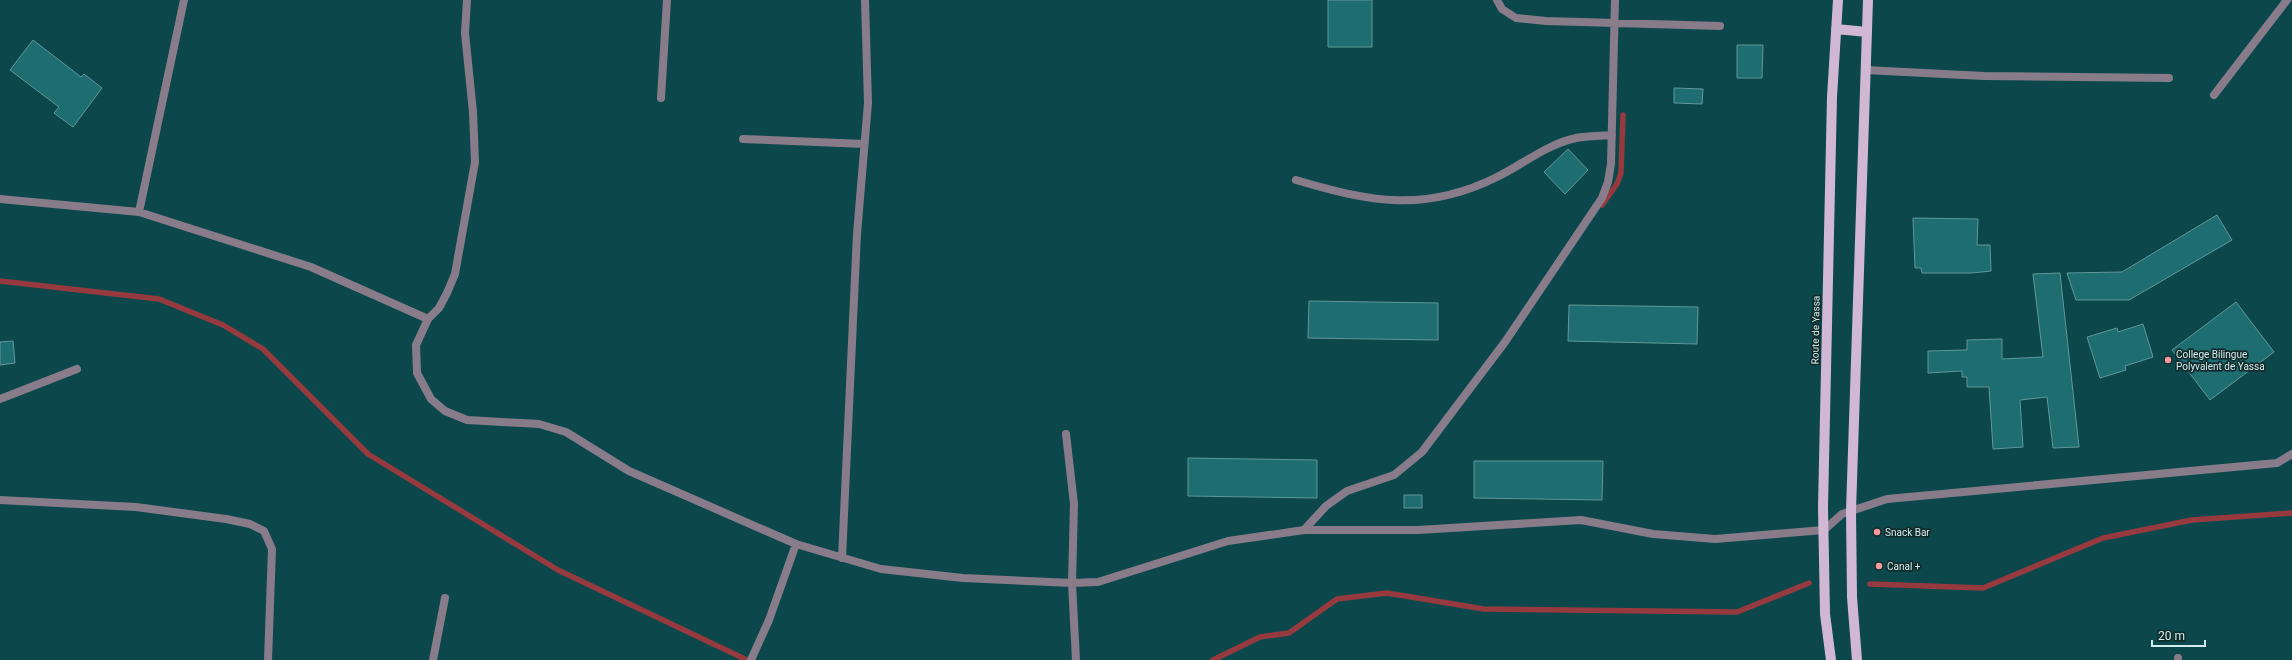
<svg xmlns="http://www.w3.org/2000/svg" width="2292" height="660" font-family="Roboto,sans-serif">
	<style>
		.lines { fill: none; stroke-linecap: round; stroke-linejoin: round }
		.stream { stroke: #963a3f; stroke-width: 5.5 }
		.building { fill: #1d6d71; stroke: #61979a }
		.service { stroke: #887c8b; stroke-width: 8 }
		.minor { stroke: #887c8b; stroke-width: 8 }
		.primary { stroke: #d0b8d5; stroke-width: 10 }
		.poi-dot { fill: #f59b9a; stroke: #132a2b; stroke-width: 1.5 }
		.labels { text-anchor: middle; stroke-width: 3.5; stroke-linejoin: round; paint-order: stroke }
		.street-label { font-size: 10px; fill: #d1edee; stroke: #132a2b }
		.poi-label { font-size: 10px; fill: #d1edee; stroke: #132a2b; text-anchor: start }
	</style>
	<rect width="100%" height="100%" fill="#0c484b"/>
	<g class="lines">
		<path class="stream" d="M1602 205 1617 184 1621 173 1623 115
			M0 281 159 299 223 325 263 349 368 454 558 570 747 660
			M1870 584 1983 588 2103 538 2192 520 2292 513
			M1213 660 1260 637 1289 633 1337 599 1387 593 1484 609 1737 612 1809 583"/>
	</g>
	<path class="building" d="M1328 0H1372V47H1328Z
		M33 40 81 77 84 74 102 88 73 127 54 113 59 107 10 70Z
		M1737 45H1763L1762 78H1737Z
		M1674 88 1703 89 1702 104 1674 103Z
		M1568 149 1588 170 1565 194 1544 172Z
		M2217 215 2232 240 2129 300H2076L2067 273 2122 272Z
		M1913 218 1978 219 1977 245H1990L1991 271 1972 273H1922L1921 268H1915Z
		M2060 273 2079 447 2053 448 2047 397 2020 400 2023 447 1993 449 1989 387H1967V377H1962V371L1928 373V351L1967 350V340L2002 339V359L2043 357 2033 274Z
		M1309 301 1438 303V340L1308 338Z
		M2236 302 2274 352 2210 400 2172 350Z
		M1569 305 1698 307 1697 344 1568 341Z
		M2143 324 2153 357 2125 366 2126 370 2100 378 2087 337 2117 328 2118 332Z
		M13 341 15 363 0 365V342Z
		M1188 458 1317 460V498L1188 496Z
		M1474 461H1603L1602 500 1474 498Z
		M1404 495H1422V508H1404Z"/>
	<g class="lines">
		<path class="service" d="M1865 70 1984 76 2169 78"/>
		<path class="minor" d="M467 0 465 33 473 112 475 162 455 274 447 293 439 308 428 319 416 345 417 373 431 399 445 411 467 420 539 424 566 432 629 471 796 544 881 569 963 578 1072 583 1098 582 1228 541 1304 530H1418L1581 520 1653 534 1715 539 1824 530 1842 514 1887 499 2277 463 2292 454
			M1497 0 1502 9 1516 18 1546 21 1720 26
			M2214 95 2287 0
			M661 98 667 0
			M743 139 864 144
			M1296 180C1370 202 1425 213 1497 177 1522 165 1547 144 1576 138 1587 136 1600 136 1612 135
			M0 199 139 212 311 267 428 319
			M139 212 184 0
			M0 399 77 369
			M1066 434 1074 504 1072 583 1076 660
			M0 500 136 507 226 519 250 524 264 531 272 549 268 660
			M1304 530 1326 506 1347 491 1394 475 1422 452 1505 342 1602 198 1608 182 1611 164 1615 0
			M842 558 857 234 868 103 865 0
			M2178 658V660
			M433 660 445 598
			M751 660 769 620 796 544"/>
		<path class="primary" d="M1836 29 1867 32
			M1831 660 1825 614 1823 507 1832 97 1838 0
			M1857 660 1852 597 1851 511 1868 0"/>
	</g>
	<g class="poi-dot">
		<circle cx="2168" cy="360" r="4"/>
		<circle cx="1877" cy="532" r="4"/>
		<circle cx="1879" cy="566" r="4"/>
	</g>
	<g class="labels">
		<g class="street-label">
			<text transform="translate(1815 330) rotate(-89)" y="4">Route de Yassa</text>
		</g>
		<g class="poi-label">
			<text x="2176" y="358">College Bilingue<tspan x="2176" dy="12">Polyvalent de Yassa</tspan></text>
			<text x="1885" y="536">Snack Bar</text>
			<text x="1887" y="570">Canal +</text>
		</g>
	</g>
	<path d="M2152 640v6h53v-6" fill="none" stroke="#d1edee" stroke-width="2"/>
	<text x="2158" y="640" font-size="12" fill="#d1edee" stroke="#132a2b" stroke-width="3" paint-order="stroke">20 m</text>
</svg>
